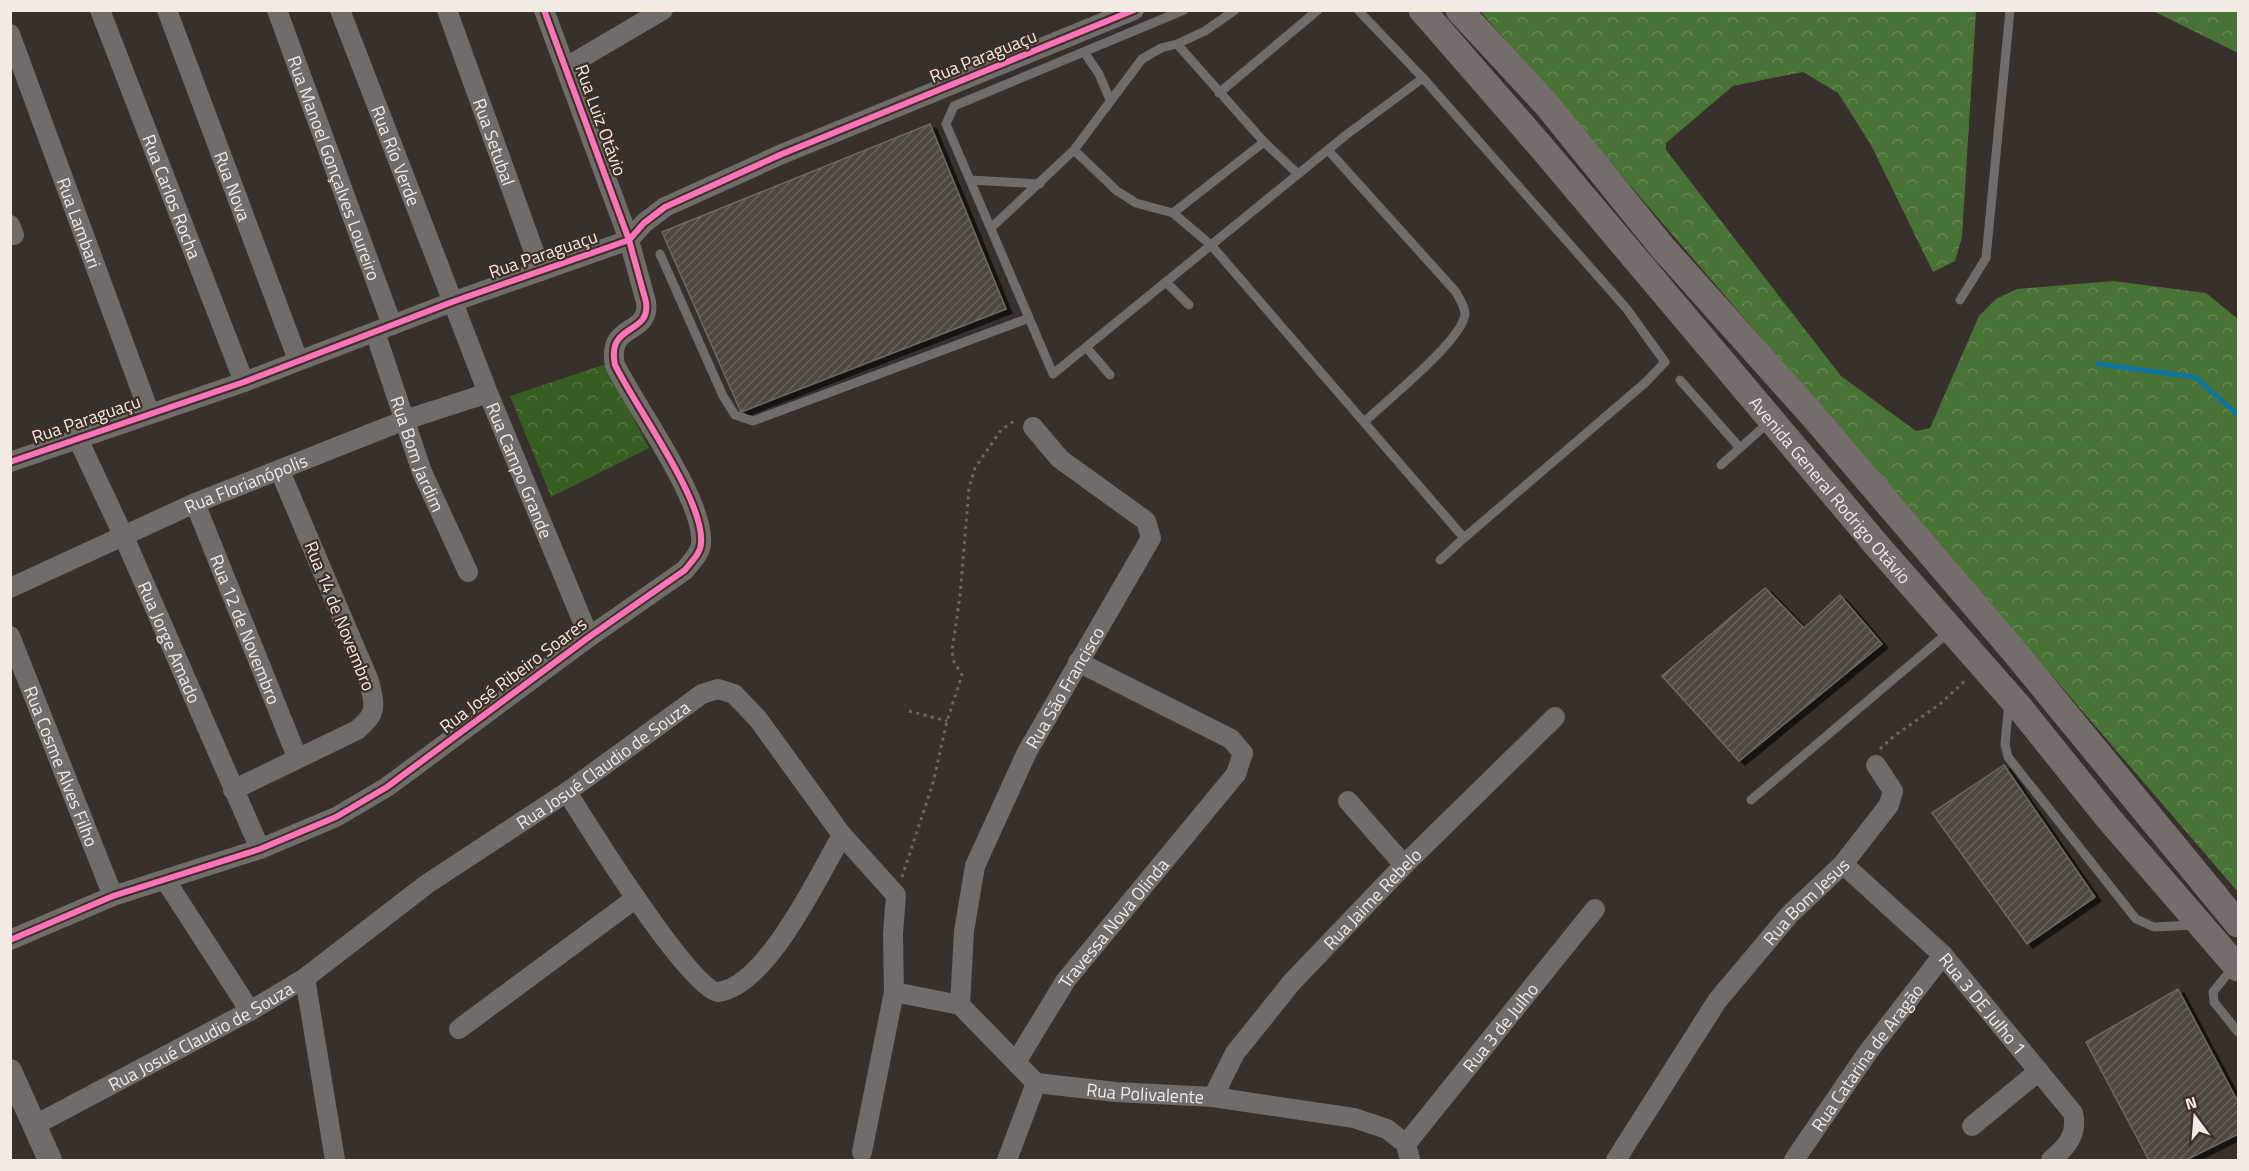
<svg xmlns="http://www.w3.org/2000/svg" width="2249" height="1171" viewBox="0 0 2249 1171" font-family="'Titillium Web',sans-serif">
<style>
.forest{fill:url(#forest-crowns)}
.park{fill:url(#park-crowns)}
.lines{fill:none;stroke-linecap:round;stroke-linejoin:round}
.stream{stroke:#0e769e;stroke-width:5}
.building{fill:url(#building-hatch);stroke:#6e6863;stroke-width:1.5;filter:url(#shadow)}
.path{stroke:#6b6662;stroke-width:3;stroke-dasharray:3 4.5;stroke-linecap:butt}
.service{stroke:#6f6c69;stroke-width:9}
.minor{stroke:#6f6c69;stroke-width:20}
.tertiary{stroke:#6f6c69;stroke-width:24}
.secondary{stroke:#746d6b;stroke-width:27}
.cycleway-casing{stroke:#3d2f26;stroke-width:10}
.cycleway{stroke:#fb73b8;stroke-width:6}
.labels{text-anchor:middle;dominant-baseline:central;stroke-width:4.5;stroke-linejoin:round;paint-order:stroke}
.street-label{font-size:18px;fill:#f2eae3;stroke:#3d2f26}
</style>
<defs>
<pattern id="forest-crowns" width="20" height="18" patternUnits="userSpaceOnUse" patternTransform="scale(1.5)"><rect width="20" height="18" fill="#497236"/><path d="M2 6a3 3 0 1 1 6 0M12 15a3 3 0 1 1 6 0" fill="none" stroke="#648653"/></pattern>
<pattern id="park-crowns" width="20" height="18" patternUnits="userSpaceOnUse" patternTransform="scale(1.5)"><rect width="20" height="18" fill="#365d22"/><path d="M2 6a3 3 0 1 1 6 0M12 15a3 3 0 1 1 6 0" fill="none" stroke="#547442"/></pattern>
<pattern id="building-hatch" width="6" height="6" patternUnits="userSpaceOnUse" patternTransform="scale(1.5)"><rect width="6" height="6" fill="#4e4743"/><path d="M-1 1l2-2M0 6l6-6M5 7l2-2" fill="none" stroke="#68625e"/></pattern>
<filter id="shadow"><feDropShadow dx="6" dy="4" stdDeviation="0" flood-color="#0009"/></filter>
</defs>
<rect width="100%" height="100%" fill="#38302b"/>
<!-- forest -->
<path class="forest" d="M1480,11h496l-14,226 -7,24 -22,11 -62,-127 -33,-52 -35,-21 -70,14 -67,57v7l175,226 75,55 14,-3 49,-112 17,-17 21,-10 96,-8 93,12 32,26v573z
M2153,11h85v42z"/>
<!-- park -->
<path class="park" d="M606,364l43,84 -98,49 -41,-101z"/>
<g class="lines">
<!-- stream -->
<path class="stream" d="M2098,364l97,13 43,38"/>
</g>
<!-- building -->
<path class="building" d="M930,124l76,185 -265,103 -79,-180z
M1765,588l39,40 36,-33 42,49 -143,117 -77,-85z
M2004,765l91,132 -68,47 -95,-131z
M2178,989l60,113v32l-52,26h-37l-63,-118z"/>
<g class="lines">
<!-- path -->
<path class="path" d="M909,711l38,10
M1880,749l14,-13 46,-32 26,-24
M902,877l31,-94 14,-62 15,-46 -8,-13 -2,-11 8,-55 9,-108 6,-20 26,-38 16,-11"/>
<!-- service -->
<path class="service" d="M1184,10l-230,96 -8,18 107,250 293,-239 77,-57 -65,-68
M1177,44l87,98 -91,71 38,32 253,293 182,-156 19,-20 -39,-54 -203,-230
M1084,52l15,22 11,26
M1219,93l99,-83
M1264,142l34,32
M1328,150l128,142c3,6 9,15 9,22 -2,26 -80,88 -101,108
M971,180l69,4
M1173,213l-37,-10 -19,-12 -43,-41 68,-91 19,-11 16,-4 28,-13 30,-21
M991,228l83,-78
M660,254l63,142 12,19 18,6 276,-103
M1166,282l23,23
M1960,300l26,-42 24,-248
M1086,347l24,28
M1680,380l60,68
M1721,465l48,-43
M1440,560l24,-22
M2009,702l-4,42 3,13 128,162 18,8 41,-2
M1751,800l199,-169
M2234,966l-21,26 1,10 24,30"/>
<!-- minor -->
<g class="minor">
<path id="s1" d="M100,10l144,372"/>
<path id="s2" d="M167,10l131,350"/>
<path id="s3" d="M277,10l115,315"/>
<path id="s4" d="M340,10l148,383 101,244"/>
<path id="s5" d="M447,10l94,261"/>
<path id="s6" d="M10,34l139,378"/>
<path d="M566,67l97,-57"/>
<path d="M10,225l4,10"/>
<path id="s7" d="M375,332l47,140 46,100"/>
<path id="s8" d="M77,437l47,100 136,312"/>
<path d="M10,462l234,-80 208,-80 177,-62 15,-17 21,-16 117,-53 352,-144"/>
<path id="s9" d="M195,503l102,254"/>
<path id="s10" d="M10,588l185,-85 210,-83 83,-27"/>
<path id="s11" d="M10,636l103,260"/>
<path d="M233,790l124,-60c21,-17 18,-24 12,-49l-89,-210"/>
<path d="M567,792c18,29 126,203 151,200 49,-6 101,-117 124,-157"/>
<path d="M1348,801l56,64"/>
<path id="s12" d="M1843,864l100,91 130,158c5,21 -6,34 -22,47"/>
<path d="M166,881l84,130"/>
<path d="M10,940l103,-44 147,-47 76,-32 51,-30 202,-150 96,-67c6,-8 16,-17 16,-27 4,-42 -66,-137 -86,-178 -9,-43 36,-29 31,-63l-17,-62 -85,-230"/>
<path d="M305,978l30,182"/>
<path id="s13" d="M894,992l66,13 76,78 80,9 97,5 141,21 33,11 19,15 4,16"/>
<path id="s14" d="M960,1005l4,-74 11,-65 52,-114 124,-214 -5,-17 -86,-62 -27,-32"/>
<path d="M459,1029l177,-131"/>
<path id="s15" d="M1016,1062l50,-82 170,-206 7,-21 -12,-14 -153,-77"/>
<path id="s16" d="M1213,1097l22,-44 57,-71 112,-117 151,-148"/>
<path id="s17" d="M35,1125l215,-114 55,-33 122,-94 140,-92 135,-98 16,-5 16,5 24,25 84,116 54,60 -3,39 1,58 -32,160"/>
<path d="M1972,1126l67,-55"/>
<path id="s18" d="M1406,1144l189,-235"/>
<path d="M1007,1160l29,-77"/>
<path id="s19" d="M1616,1160l101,-159 73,-87 53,-50 46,-59 4,-14 -17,-26"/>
<path id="s20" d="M1794,1160l74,-108 75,-97"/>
</g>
<!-- tertiary -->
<path class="tertiary" d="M10,1071l40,89"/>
<!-- secondary -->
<g class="secondary">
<path id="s21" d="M1422,10l121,139 337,400 140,159 89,111 129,149"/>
<path d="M1459,10l88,95 115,142 152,170 199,233 225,274"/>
</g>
<!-- cycleway casing -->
<g class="cycleway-casing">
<path id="cycleway" d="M10,462l234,-80 208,-80 177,-62 15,-17 21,-16 117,-53 352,-144
M10,940l103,-44 147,-47 76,-32 51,-30 202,-150 96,-67c6,-8 16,-17 16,-27 4,-42 -66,-137 -86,-178 -9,-43 36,-29 31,-63l-17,-62 -85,-230"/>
</g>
<!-- cycleway -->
<use href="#cycleway" class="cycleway"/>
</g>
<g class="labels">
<!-- street labels -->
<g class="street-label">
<text transform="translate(983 56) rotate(-22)">Rua Paraguaçu</text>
<text transform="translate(601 120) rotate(70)">Rua Luiz Otávio</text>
<text stroke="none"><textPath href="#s5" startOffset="140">Rua Setubal</textPath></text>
<text stroke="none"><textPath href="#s4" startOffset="156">Rua Río Verde</textPath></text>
<text stroke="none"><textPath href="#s3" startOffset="168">Rua Manoel Gonçalves Loureiro</textPath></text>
<text stroke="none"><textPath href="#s2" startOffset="188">Rua Nova</textPath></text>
<text stroke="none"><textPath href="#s1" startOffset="200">Rua Carlos Rocha</textPath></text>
<text stroke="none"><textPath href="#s6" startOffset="201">Rua Lambari</textPath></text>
<text transform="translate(543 254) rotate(-19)">Rua Paraguaçu</text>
<text transform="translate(86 419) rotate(-19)">Rua Paraguaçu</text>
<text stroke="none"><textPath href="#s7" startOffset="129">Rua Bom Jardim</textPath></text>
<text stroke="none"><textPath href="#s4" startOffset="494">Rua Campo Grande</textPath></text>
<text stroke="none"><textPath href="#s10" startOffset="258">Rua Florianópolis</textPath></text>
<text stroke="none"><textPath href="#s21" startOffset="630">Avenida General Rodrigo Otávio</textPath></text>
<text transform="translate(340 616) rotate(68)">Rua 14 de Novembro</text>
<text stroke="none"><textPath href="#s9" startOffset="136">Rua 12 de Novembro</textPath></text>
<text stroke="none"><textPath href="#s8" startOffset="225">Rua Jorge Amado</textPath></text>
<text transform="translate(513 675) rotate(-37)">Rua José Ribeiro Soares</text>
<text stroke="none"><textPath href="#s14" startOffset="340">Rua São Francisco</textPath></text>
<text stroke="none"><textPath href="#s17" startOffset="674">Rua Josué Claudio de Souza</textPath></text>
<text stroke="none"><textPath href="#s11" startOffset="140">Rua Cosme Alves Filho</textPath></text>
<text stroke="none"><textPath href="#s16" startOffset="256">Rua Jaime Rebelo</textPath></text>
<text stroke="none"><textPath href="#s19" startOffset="322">Rua Bom Jesus</textPath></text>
<text stroke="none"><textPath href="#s15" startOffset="170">Travessa Nova Olinda</textPath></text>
<text stroke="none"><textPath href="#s12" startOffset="198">Rua 3 DE Julho 1</textPath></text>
<text stroke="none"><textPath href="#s18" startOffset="150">Rua 3 de Julho</textPath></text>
<text stroke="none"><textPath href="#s17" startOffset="188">Rua Josué Claudio de Souza</textPath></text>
<text stroke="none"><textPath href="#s20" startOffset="126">Rua Catarina de Aragão</textPath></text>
<text stroke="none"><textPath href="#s13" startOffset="286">Rua Polivalente</textPath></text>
</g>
</g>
<!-- border -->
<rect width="2249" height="1171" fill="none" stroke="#f2eae3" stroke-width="24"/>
<!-- north arrow -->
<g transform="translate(2195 1117) rotate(344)" stroke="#3d2f26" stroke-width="4.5" paint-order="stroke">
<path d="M0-4.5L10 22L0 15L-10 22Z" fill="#f2eae3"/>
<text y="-9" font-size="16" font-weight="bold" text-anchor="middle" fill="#f2eae3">N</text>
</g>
</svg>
